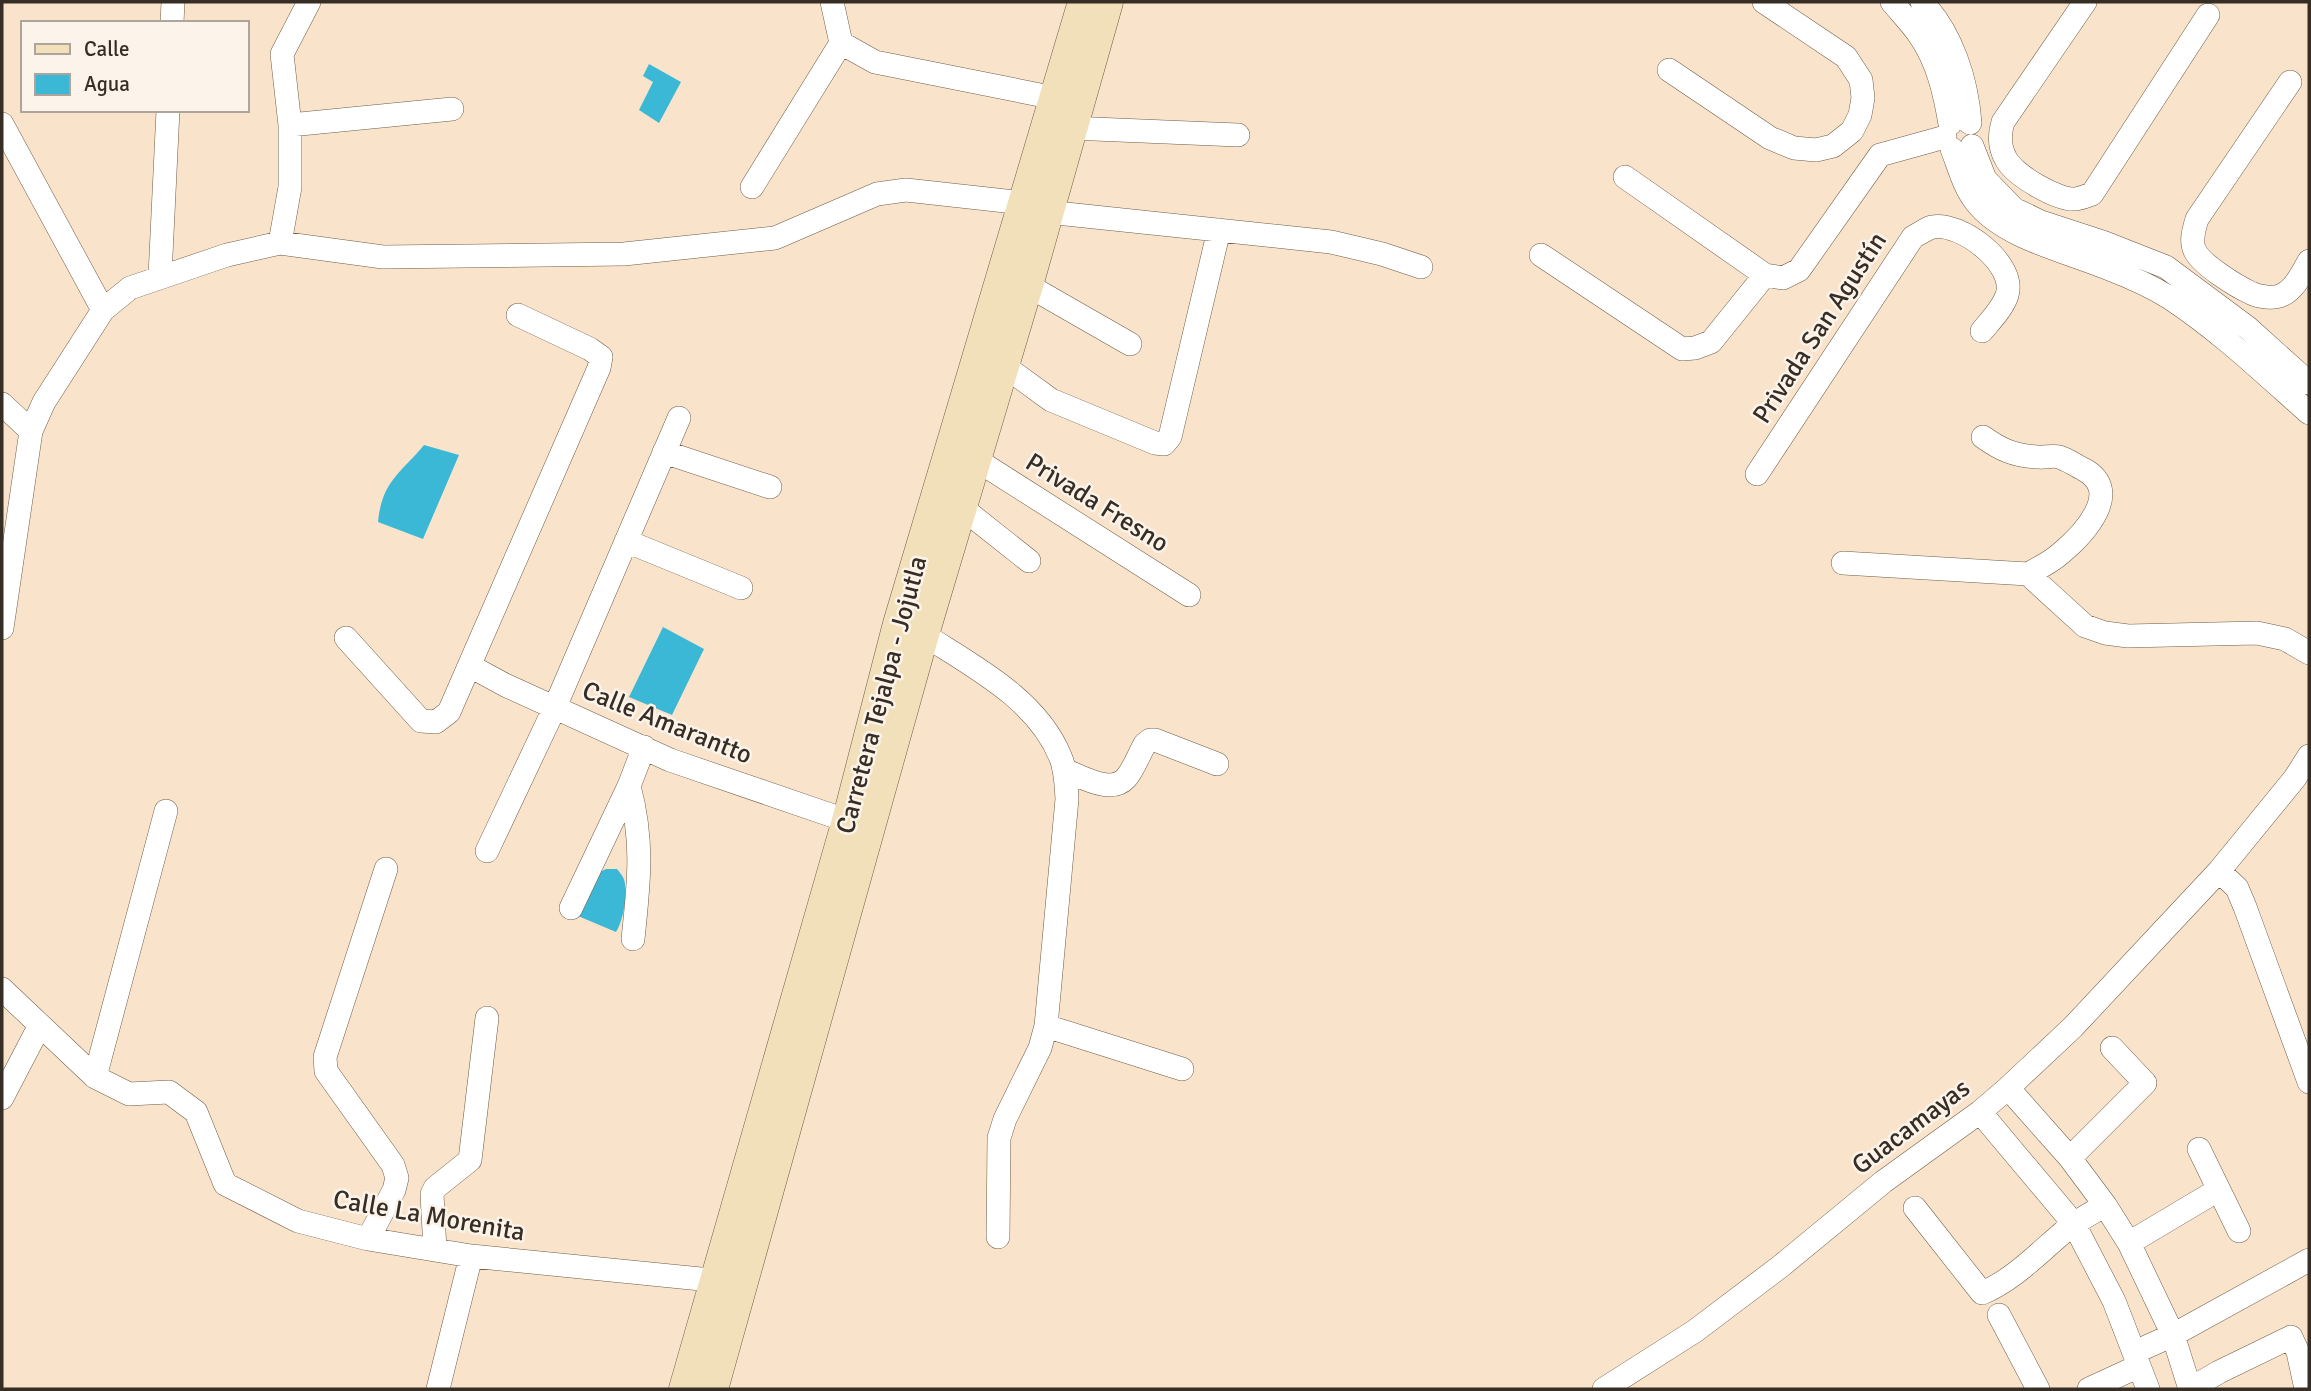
<svg xmlns="http://www.w3.org/2000/svg" width="2311" height="1391" viewBox="0 0 2311 1391" font-family="Signika,sans-serif">
<style>
.water{fill:#3bb8d5}
.lines{fill:none;stroke-linecap:round;stroke-linejoin:round}
.street-casing{stroke:#6e5c47;stroke-width:24}
.secondary-casing{stroke:#6e5c47;stroke-width:33}
.street{stroke:#fff;stroke-width:23}
.secondary{stroke:#f2e0ba;stroke-width:32}
.labels{text-anchor:middle;dominant-baseline:central;stroke-width:5;stroke-linejoin:round;paint-order:stroke}
.street-label{font-size:26px;fill:#362d24;stroke:#fcf3ea}
</style>
<rect width="100%" height="100%" fill="#f9e4cb"/>
<!-- water -->
<path class="water" d="M649,64l32,18 -22,41 -20,-13 14,-28 -10,-6z
M424,445l35,10 -36,84 -45,-17c4,-41 22,-48 46,-77z
M663,627l41,22 -32,66 -43,-18z
M606,869h11c4,5 8,9 8,16 2,13 -2,36 -9,47l-38,-16c7,-15 14,-27 20,-43z"/>
<g class="lines">
<!-- street casing -->
<g class="street-casing">
<path id="street" d="M832,2l9,41
M1892,2c9,11 20,22 28,34 18,26 25,58 30,88
M1922,2c30,31 45,79 48,121
M2085,2l-82,120c-4,13 -4,25 3,37 8,16 52,42 70,40 5,-1 11,-3 16,-5l116,-179
M172,23l1,-21
M1669,70l101,68 24,10 22,2 17,-4 19,-15 8,-16 3,-17 -2,-18 -15,-23 -82,-55
M2290,82l-93,137c-3,10 -7,22 -2,32 7,14 41,35 56,42 8,4 23,6 31,2 13,-6 20,-22 27,-34
M2,124l101,186
M290,125l162,-16
M1070,128l168,7
M1972,146l13,33 29,30 27,13 64,21 61,24 82,61 61,55
M1952,149c7,18 12,38 24,53 28,36 90,49 131,66 21,8 44,18 63,30 50,33 94,75 139,115
M1880,155l65,-18
M1625,177l140,98 18,3 16,-8 81,-115
M752,187l89,-144 34,19 180,36
M1047,212l284,30 51,12 39,13
M280,243l10,-56v-62l-8,-71 27,-52
M1541,255l141,94 13,-1 16,-6 54,-67
M160,276l8,-166
M1027,285l103,59
M1003,365l48,35 104,43 9,1 6,-7 49,-207
M2,404l29,27
M1983,437c18,13 32,19 55,20 6,1 15,-2 21,0 8,2 17,9 24,12 42,22 0,66 -23,85 -9,8 -21,14 -32,20
M664,452l106,35
M975,459l214,136
M1757,474l156,-237c6,-3 13,-8 19,-10 28,-6 85,37 75,68 -4,13 -16,25 -25,36
M962,505l9,10 58,46
M626,541l115,47
M1843,563l185,11 57,52 20,7 23,3 129,-3 28,6 24,14
M2,628l29,-197 13,-29 59,-92 27,-22 97,-33 53,-12 103,14 241,-3 151,-16 102,-44 29,-4 118,13
M923,634c49,32 113,64 137,122 6,13 6,29 7,43l-21,227 -6,22 -35,71 -6,19 -1,99
M346,638l75,83 15,1 13,-10 150,-344 2,-11 -11,-8 -72,-34
M470,666l35,19 165,75 178,61
M1064,770c17,6 47,25 62,8 8,-9 13,-24 19,-34l5,-4h5l62,24
M629,786c15,56 10,96 4,153
M487,851l68,-144 124,-289
M2219,871l18,17 8,19 64,175
M571,908l58,-122 15,-39
M2,989l93,88 34,17 40,-2 27,20 29,72 73,37 70,18 103,17 260,26
M1046,1026l136,43
M95,1077l71,-266
M2008,1088l62,70 35,47 24,38 44,92 17,54
M2,1098l37,-71
M1980,1112l94,112 40,77 34,88
M2199,1149l40,82
M2070,1158l75,-75 -33,-35
M1915,1208l67,85c34,-14 61,-45 89,-67 11,-8 23,-14 34,-21
M368,1239l26,-49 3,-12 -4,-13 -67,-94 -1,-14 61,-188
M2129,1243l89,-53
M435,1250l-3,-56 3,-6 35,-28 17,-142
M1999,1315l39,74
M2135,1352l38,-17 136,-75
M438,1389l33,-133
M1604,1389l91,-58 86,-65 102,-84 97,-70 28,-24 65,-61 146,-156 76,-93 14,-22
M2089,1389l50,-23
M2190,1389l29,-17 72,-35 7,15 8,37"/>
</g>
<!-- secondary casing -->
<g class="secondary-casing">
<path id="secondary" d="M685,1389l163,-568 51,-197 185,-622
M712,1389l211,-755 104,-349 80,-283"/>
</g>
<!-- street -->
<use href="#street" class="street"/>
<!-- secondary -->
<use href="#secondary" class="secondary"/>
</g>
<g class="labels">
<!-- street labels -->
<g class="street-label">
<text transform="translate(1820 328) rotate(-57)">Privada San Agustín</text>
<text transform="translate(1097 503) rotate(32)">Privada Fresno</text>
<text transform="translate(882 695) rotate(-75)">Carretera Tejalpa - Jojutla</text>
<text transform="translate(667 723) rotate(22)">Calle Amarantto</text>
<text transform="translate(1911 1127) rotate(-37)">Guacamayas</text>
<text transform="translate(429 1216) rotate(10)">Calle La Morenita</text>
</g>
</g>
<!-- border -->
<rect width="2311" height="1391" fill="none" stroke="#362d24" stroke-width="7"/>
<!-- legend -->
<rect x="21" y="21" width="228" height="91" fill="#fcf3ea" stroke="#ada49b" stroke-width="2"/>
<rect x="35" y="44" width="35" height="10" fill="#f2e0ba" stroke="#ada49b" stroke-width="2"/>
<text x="84" y="56" font-size="21" fill="#362d24">Calle</text>
<rect x="35" y="74" width="35" height="21" fill="#3bb8d5" stroke="#ada49b" stroke-width="2"/>
<text x="84" y="91" font-size="21" fill="#362d24">Agua</text>
</svg>
